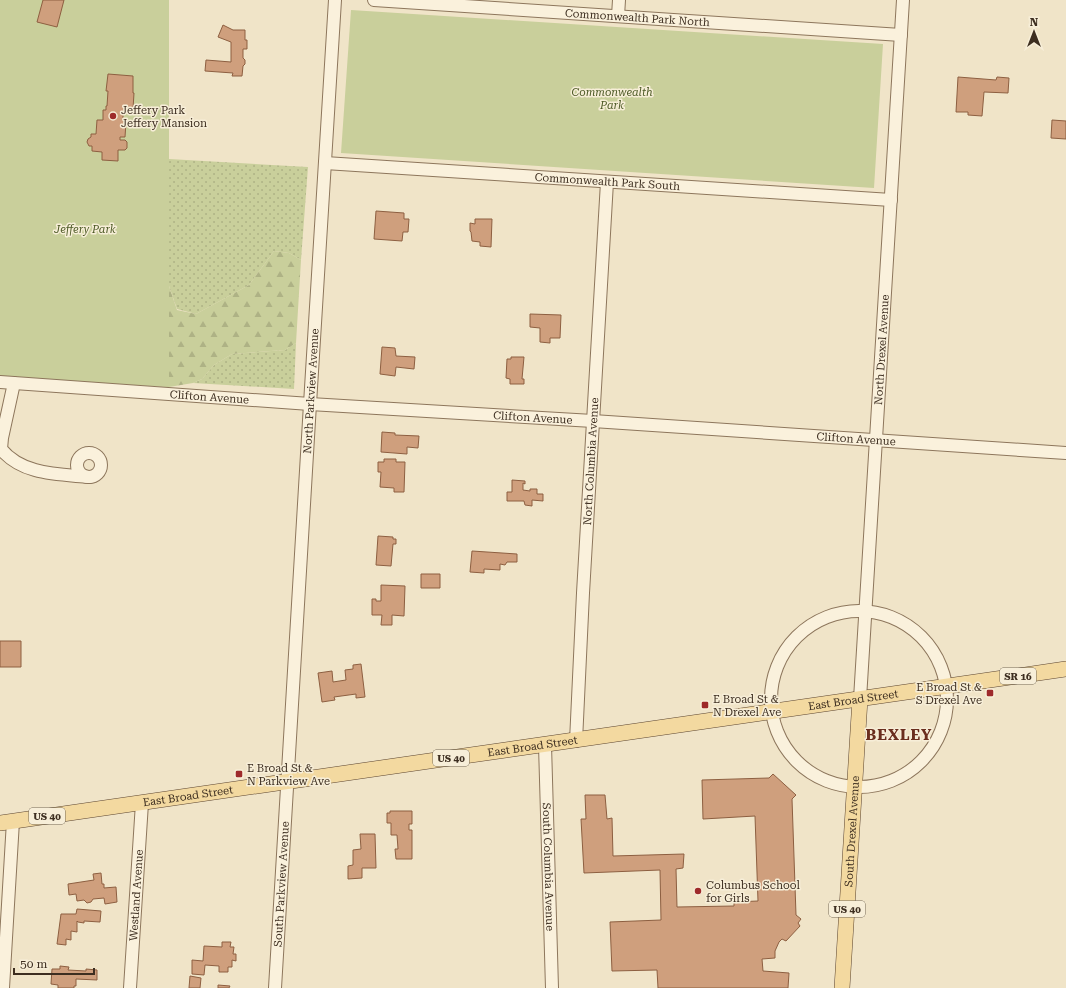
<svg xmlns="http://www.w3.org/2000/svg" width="1066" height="988" viewBox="0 0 1066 988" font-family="'Roboto Serif',serif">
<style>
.grass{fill:url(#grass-dots)}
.forest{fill:url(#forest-firs)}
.park{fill:#c9cf9b}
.building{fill:#cf9f7d;stroke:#8d5f41}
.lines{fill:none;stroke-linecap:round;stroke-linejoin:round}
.minor-casing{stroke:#8d765c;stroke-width:14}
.major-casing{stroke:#5b4430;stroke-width:16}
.minor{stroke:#faf1dc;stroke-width:12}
.major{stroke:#f3d9a0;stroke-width:15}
.poi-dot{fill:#9e2a2b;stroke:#f7eed8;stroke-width:1.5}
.labels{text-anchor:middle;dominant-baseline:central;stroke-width:3;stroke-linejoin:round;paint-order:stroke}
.shield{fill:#f7eed8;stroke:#756857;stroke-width:1}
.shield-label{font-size:10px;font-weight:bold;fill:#3d2e20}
.street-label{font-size:11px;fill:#3d2e20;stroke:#f7eed8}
.park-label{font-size:11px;font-style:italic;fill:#4d5a26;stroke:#f7eed8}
.poi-label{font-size:11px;fill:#3d2e20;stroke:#f7eed8;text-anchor:start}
.district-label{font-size:15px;font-weight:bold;letter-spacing:1px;fill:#6b2e1e;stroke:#f7eed8}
</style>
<defs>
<pattern id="grass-dots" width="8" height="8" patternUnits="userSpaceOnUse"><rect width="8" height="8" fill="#c9cf9b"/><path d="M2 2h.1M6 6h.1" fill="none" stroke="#aeb285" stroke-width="1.8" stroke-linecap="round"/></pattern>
<pattern id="forest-firs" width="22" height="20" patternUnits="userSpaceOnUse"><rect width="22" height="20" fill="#c9cf9b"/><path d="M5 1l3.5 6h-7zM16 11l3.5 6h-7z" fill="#aeb285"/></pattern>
</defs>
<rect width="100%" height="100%" fill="#f0e4c8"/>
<!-- grass -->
<path class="grass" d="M169,159l139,8 -7,93 -12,-7 -15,-2 -25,34 -53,29 -19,-5 -8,-23z
M296,343l-2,46 -101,-6 9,-4 12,-14 18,-11 53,-4z"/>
<!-- forest -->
<path class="forest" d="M169,172v114l8,24 19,4 53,-29 25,-34 15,2 12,7 -5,83 -11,7 -53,4 -18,11 -12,14 -9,4 -24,4 -157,-10z"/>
<!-- park -->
<path class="park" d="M0,0h169v387l-169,-10z
M351,10l532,34 -9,144 -533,-35z"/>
<!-- building -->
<path class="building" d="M43,0h21l-7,27 -20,-5z
M223,25l10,5h12v10h2v9h-4v9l2,2v4l-2,2 -1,10h-10l1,-3 -28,-2 1,-11 25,2v-20l-13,-5z
M108,74l25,2v17h1l-1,16 13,1v3l-23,-1v6l1,4h2l-1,15h-5v3h5l2,2v6l-2,2h-7v11l-16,-1v-8l-10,-1v-5h-3l-2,-4 1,-3 3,-2v-3h5l1,-14h6v-10h3v-4h1l1,-15h-2z
M958,77l38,3 1,-3 12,1 -1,15 -24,-1 -2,24 -14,-1v-3h-12z
M1052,120l14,1v18l-15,-1z
M376,211l28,2v6h5l-1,13h-5l-1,9 -28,-2z
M475,219h17l-1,28 -11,-1v-4l-8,-1 -1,-9 -1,-1v-8l5,1z
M530,314l31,1 -1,23h-10v5l-10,-1v-14l-10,-1z
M382,347l13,1 1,8 19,1 -1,12 -18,-2 -1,9 -15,-2z
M511,357h13l-2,22h2v5h-14v-5l-4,-1 1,-19h4z
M382,432l13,1v2l24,1 -1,12 -11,-1v7l-26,-2z
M384,459h12v3h9l-1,30h-10v-4l-14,-1 1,-15h-3v-10h6z
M512,480l13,1v3l-2,-1v7l7,1v-2h7v5h6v7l-11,-1v6l-7,-1 -1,-4h-17v-9h5z
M378,536l15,1v2h3v5h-3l-2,22 -15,-1z
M472,551l45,3v8h-10l-2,3 -5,-1v6l-16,-1v4l-14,-1z
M421,574h19v14h-19z
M381,585l24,1 -1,30 -12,-1v10h-11l1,-10h-10v-16h4v2h5z
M0,641h21v26h-21z
M361,664l4,33 -9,1v-4l-22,3 1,3 -13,2 -4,-29 14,-2 1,11 13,-2 -1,-10 8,-1v-4z
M773,774l23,21 -4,4 4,116 5,4 -3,4 2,3 -14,15 -4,-2 -3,3 -4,9v7l-13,1 1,12 26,2 -1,15h-130l-1,-18 -45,1 -2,-49 51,-2 -1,-50 -76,3 -3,-54h5l-1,-24h20l2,24 5,-1 1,38 71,-2 -1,14 -7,1 1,38 57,-1v-4l24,-1 -3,-85 -52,3 -1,-39 67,-2z
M390,811h22v13h-3v6h3v29h-16l-1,-10h3l-1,-14h-6v-12h-4v-10h3z
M360,834h15l1,34h-14v10l-14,1v-13l5,-1v-15l8,-1z
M101,873l1,11h2v4l12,-1 1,15 -12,2 -1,-6 -11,1 -2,3 -4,1 -3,-3 -7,1 -1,-7 -7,1 -1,-11 26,-4 -1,-6z
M77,909l24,2 -1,11 -16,-1v2l-6,-1 -1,-1v11l-6,-1v9l-5,-1v6l-9,-1 4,-30h15z
M222,942h9l-1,5h4l-1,7h3v7l-4,-1v7h-4v5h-9v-6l-14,-1 -1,10 -12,-1v-14l11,1 1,-15 18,1z
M60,966l9,1 -1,3 18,1v-2l11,1v10l-21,-1v7h-2v2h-16v-3l-7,-1 1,-15h8z
M190,976l11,2 -1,10h-11z
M218,985l12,1 -1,2h-11z"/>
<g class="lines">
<!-- minor casing -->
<g class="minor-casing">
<g id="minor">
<path id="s1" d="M374,0l527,35"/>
<path d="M618,16l1,-16"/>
<path id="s2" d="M325,163l566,37"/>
<path id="s3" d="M0,382l310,22 283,17 473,32"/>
<path d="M14,383l-12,55 -1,11c21,26 57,25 88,28"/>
<circle cx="89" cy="465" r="12"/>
<circle cx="859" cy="699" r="88"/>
<path id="s4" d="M860,699l43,-699"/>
<path id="s5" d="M576,741l7,-148 24,-411"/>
<path id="s6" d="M545,745l7,243"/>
<path d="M3,988l10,-167"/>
<path id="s7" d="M130,988l12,-185"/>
<path id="s8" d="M275,988l35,-584 25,-404"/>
</g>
</g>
<!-- major casing -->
<g class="major-casing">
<g id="major">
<path id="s9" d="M0,823l1066,-154"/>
<path id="s10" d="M842,988l18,-289"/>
</g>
</g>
<!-- minor -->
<use href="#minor" class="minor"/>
<!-- major -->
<use href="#major" class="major"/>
</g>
<!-- markers -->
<g class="poi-dot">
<circle cx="113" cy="116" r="4"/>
<rect x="986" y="689" width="8" height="8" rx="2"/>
<rect x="701" y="701" width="8" height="8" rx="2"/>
<rect x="235" y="770" width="8" height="8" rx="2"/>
<circle cx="698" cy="891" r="4"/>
</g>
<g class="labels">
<!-- shield labels -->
<g class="shield">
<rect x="1000" y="668" width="36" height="16" rx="3"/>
<rect x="433" y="750" width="36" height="16" rx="3"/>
<rect x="29" y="808" width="36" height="16" rx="3"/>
<rect x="829" y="901" width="36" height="16" rx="3"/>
</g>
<g class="shield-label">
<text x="1018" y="676">SR 16</text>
<text x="451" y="758">US 40</text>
<text x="47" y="816">US 40</text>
<text x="847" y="909">US 40</text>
</g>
<!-- street labels -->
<g class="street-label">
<text stroke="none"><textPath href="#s1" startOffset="264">Commonwealth Park North</textPath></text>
<text stroke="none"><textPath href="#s2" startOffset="283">Commonwealth Park South</textPath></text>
<text stroke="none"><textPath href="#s4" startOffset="350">North Drexel Avenue</textPath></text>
<text stroke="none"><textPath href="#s8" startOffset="598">North Parkview Avenue</textPath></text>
<text stroke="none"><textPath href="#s3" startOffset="210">Clifton Avenue</textPath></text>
<text stroke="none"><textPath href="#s3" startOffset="534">Clifton Avenue</textPath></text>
<text stroke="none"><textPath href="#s3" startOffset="858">Clifton Avenue</textPath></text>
<text stroke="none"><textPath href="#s5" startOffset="280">North Columbia Avenue</textPath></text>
<text stroke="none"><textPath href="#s9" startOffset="862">East Broad Street</textPath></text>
<text stroke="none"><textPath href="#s9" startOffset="538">East Broad Street</textPath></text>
<text stroke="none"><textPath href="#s9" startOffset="190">East Broad Street</textPath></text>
<text stroke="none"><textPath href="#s10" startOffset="157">South Drexel Avenue</textPath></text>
<text stroke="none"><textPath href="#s6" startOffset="122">South Columbia Avenue</textPath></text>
<text stroke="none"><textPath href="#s8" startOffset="104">South Parkview Avenue</textPath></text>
<text stroke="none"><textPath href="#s7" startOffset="93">Westland Avenue</textPath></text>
</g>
<!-- park labels -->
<g class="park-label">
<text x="612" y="92">Commonwealth<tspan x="612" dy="13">Park</tspan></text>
<text x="85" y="229">Jeffery Park</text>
</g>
<!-- poi labels -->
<g class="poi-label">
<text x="121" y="110">Jeffery Park<tspan x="121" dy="13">Jeffery Mansion</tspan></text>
<text x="982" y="687" text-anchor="end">E Broad St &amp;<tspan x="982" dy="13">S Drexel Ave</tspan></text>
<text x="713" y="699">E Broad St &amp;<tspan x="713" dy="13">N Drexel Ave</tspan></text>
<text x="247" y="768">E Broad St &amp;<tspan x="247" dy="13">N Parkview Ave</tspan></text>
<text x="706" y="885">Columbus School<tspan x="706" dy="13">for Girls</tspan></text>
</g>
<!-- district labels -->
<g class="district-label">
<text x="899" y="735">BEXLEY</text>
</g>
</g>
<!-- north arrow -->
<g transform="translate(1034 32)" stroke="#f7eed8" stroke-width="3" paint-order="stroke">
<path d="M0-3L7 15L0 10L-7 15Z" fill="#3d2e20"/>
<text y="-6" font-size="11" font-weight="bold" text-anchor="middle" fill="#3d2e20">N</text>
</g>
<!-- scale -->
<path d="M14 968v6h80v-6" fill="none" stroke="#3d2e20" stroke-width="2"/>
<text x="20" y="968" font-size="12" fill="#3d2e20" stroke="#f7eed8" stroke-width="3" paint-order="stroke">50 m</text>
</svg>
